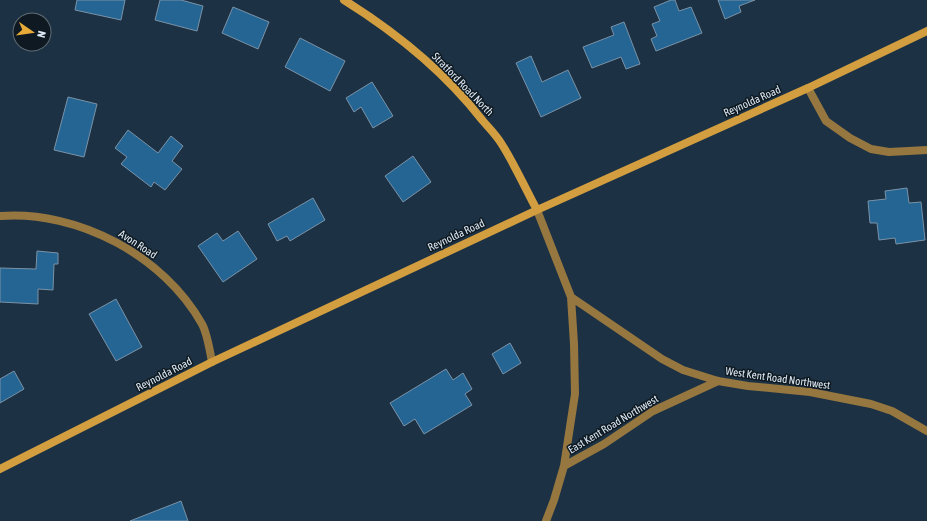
<svg xmlns="http://www.w3.org/2000/svg" width="927" height="521" viewBox="0 0 927 521" font-family="'Asap Condensed',sans-serif">
<style>
.building{fill:#246594;stroke:#7a92a7}
.lines{fill:none;stroke-linecap:round;stroke-linejoin:round}
.service{stroke:#977740;stroke-width:8}
.minor{stroke:#977740;stroke-width:8}
.secondary{stroke:#d39e40;stroke-width:8}
.labels{text-anchor:middle;dominant-baseline:central;stroke-width:3;stroke-linejoin:round;paint-order:stroke}
.street-label{font-size:11px;fill:#dce9f4;stroke:#0f1921}
</style>
<rect width="100%" height="100%" fill="#1c3244"/>
<!-- building -->
<path class="building" d="M77,0h48l-4,20 -46,-10z
M160,0h21l22,6 -6,25 -42,-11z
M671,0h4l4,11 12,-4 11,26 -46,18 -5,-12 6,-3 -5,-12 8,-3 -6,-14z
M718,0h37l-16,6 2,6 -16,7z
M233,7l36,15 -11,27 -36,-16z
M624,22l16,42 -14,5 -5,-12 -29,11 -9,-21 31,-12 -3,-8z
M300,38l45,23 -15,30 -45,-24z
M531,56l11,26 26,-12 13,28 -40,19 -25,-54z
M372,82l21,34 -20,12 -12,-21 -7,5 -8,-14z
M68,97l29,7 -13,53 -30,-7z
M128,130l30,23 13,-17 12,10 -11,15 10,8 -17,21 -11,-8 -3,5 -30,-23 6,-7 -12,-9z
M413,156l18,26 -28,20 -18,-26z
M907,188l2,15 12,-1 4,38 -29,4 -1,-6 -16,2 -2,-17h-7l-2,-22 18,-2 -1,-8z
M313,198l12,22 -35,21 -3,-5 -10,5 -9,-17z
M238,231l19,28 -34,23 -25,-36 19,-13 6,8z
M37,251l21,2v11h-4l-1,26 -15,-1v15l-38,-2v-34l36,1z
M116,299l26,48 -26,14 -27,-47z
M510,343l11,20 -18,11 -11,-20z
M446,369l7,11 10,-7 9,16 -7,5 7,11 -48,29 -9,-15 -11,7 -14,-23z
M14,371l10,18 -24,14v-24z
M181,501l7,20h-58z"/>
<g class="lines">
<!-- service -->
<path class="service" d="M808,88l18,33 24,17 21,11 18,3 38,-2"/>
<!-- minor -->
<path class="minor" d="M537,210l34,87 3,47 1,50 -11,72
M0,216c78,-6 164,40 202,108 5,9 8,27 10,38
M571,297l91,62 21,11 35,11 30,5 62,6 61,12 21,7 35,20
M546,521l8,-21 10,-34 40,-22 49,-33 65,-30"/>
<!-- secondary -->
<path class="secondary" d="M344,0c53,33 101,72 139,121 6,7 13,14 18,22 13,20 24,45 36,67
M0,469l212,-107 325,-152 271,-122 119,-57"/>
</g>
<g class="labels">
<!-- street labels -->
<g class="street-label">
<text transform="translate(463 84) rotate(46)">Stratford Road North</text>
<text transform="translate(752 101) rotate(-24)">Reynolda Road</text>
<text transform="translate(456 235) rotate(-25)">Reynolda Road</text>
<text transform="translate(138 244) rotate(33)">Avon Road</text>
<text transform="translate(164 374) rotate(-27)">Reynolda Road</text>
<text transform="translate(778 378) rotate(8)">West Kent Road Northwest</text>
<text transform="translate(613 424) rotate(-31)">East Kent Road Northwest</text>
</g>
</g>
<!-- north arrow -->
<g transform="translate(32 32) rotate(103)"><circle r="19" fill="#0f1921" stroke="#616c75"/>
<path d="M0-3L7 15L0 10L-7 15Z" fill="#e8ab37"/>
<text y="-6" font-size="11" font-weight="bold" text-anchor="middle" fill="#dce9f4">N</text>
</g>
</svg>
